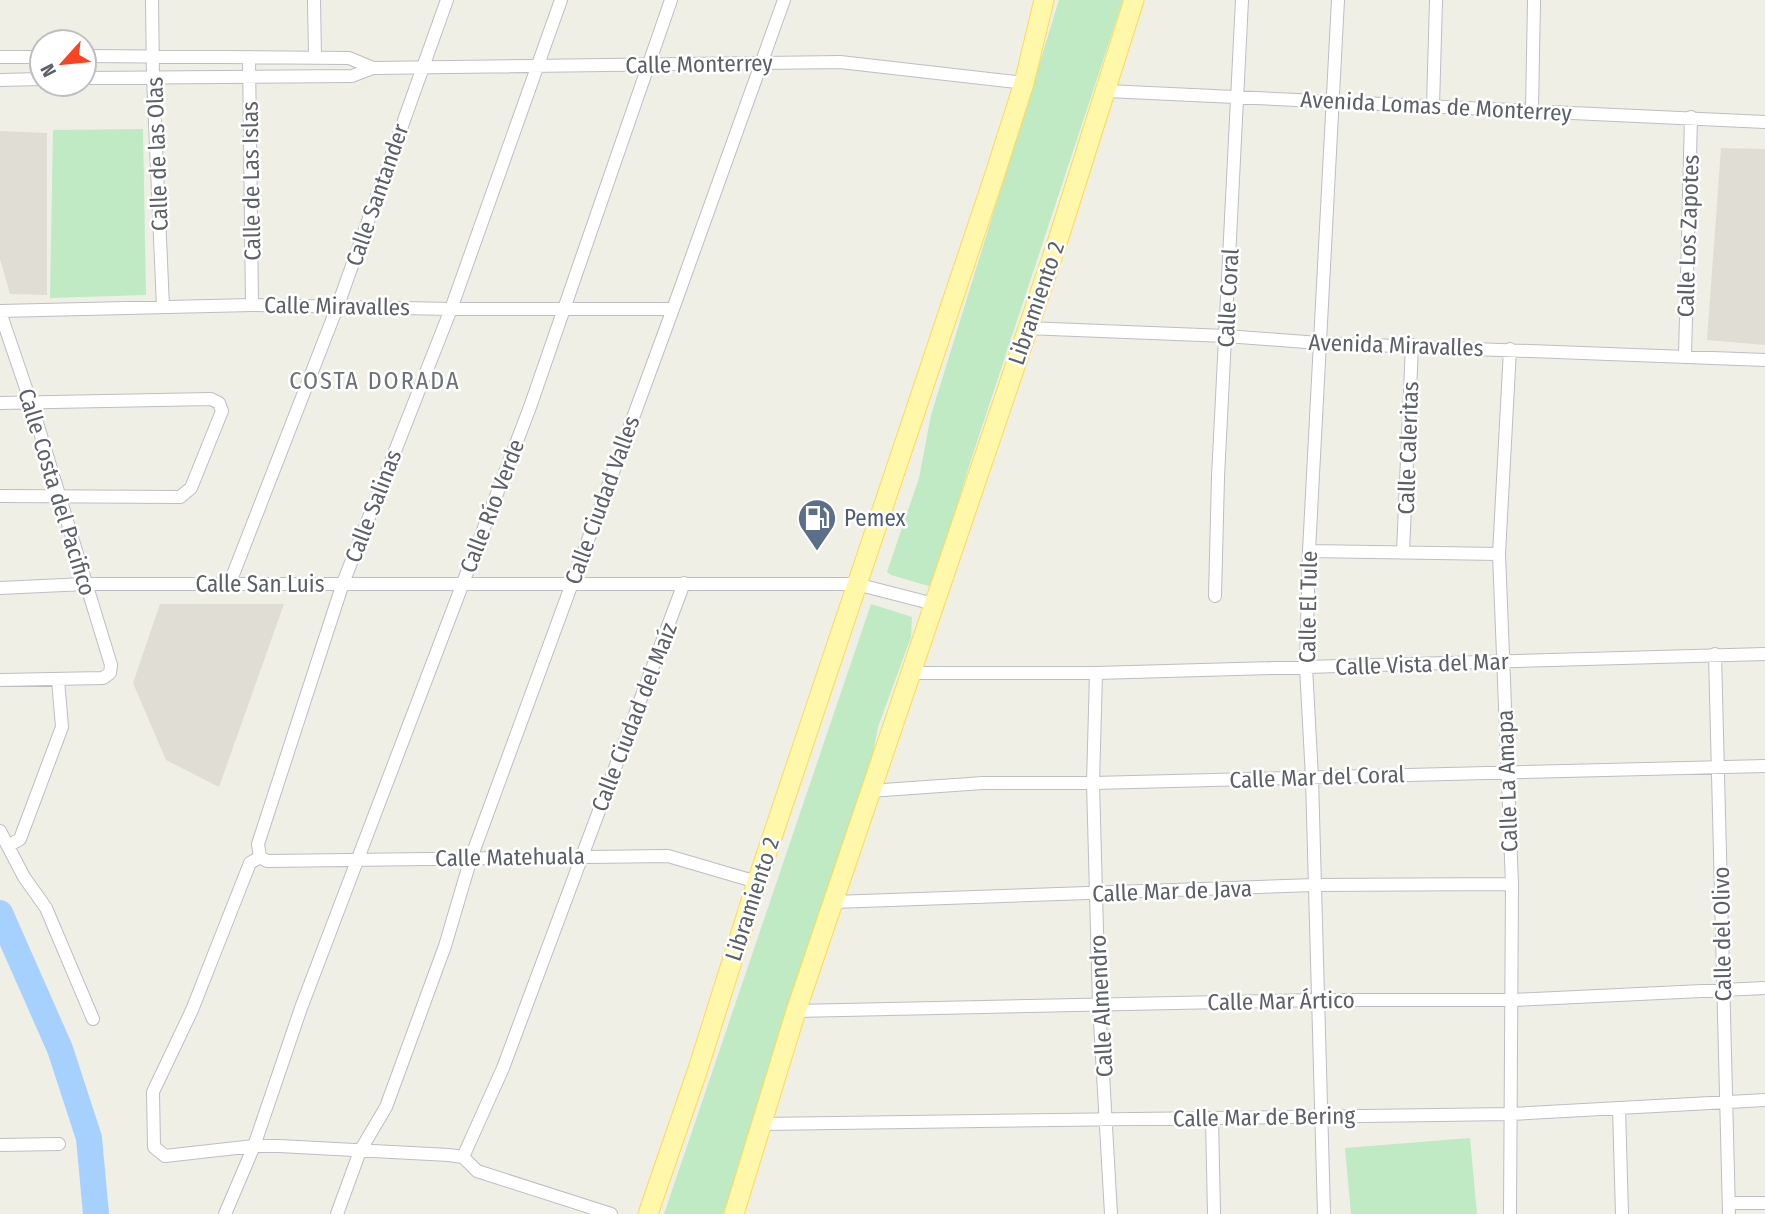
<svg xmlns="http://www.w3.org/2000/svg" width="1765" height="1214" viewBox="0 0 1765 1214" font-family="'Fira Sans Condensed',sans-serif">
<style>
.education{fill:#e0ded4}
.green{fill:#bfeac3}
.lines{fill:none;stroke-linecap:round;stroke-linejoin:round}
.river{stroke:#a6d1ff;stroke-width:26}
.minor-casing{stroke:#bcbec5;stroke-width:14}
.primary-casing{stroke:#fedb51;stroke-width:21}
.minor{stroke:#fff;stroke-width:12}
.primary{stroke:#fff8ab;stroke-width:19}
.labels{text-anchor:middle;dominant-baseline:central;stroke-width:5;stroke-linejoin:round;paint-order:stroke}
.street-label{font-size:23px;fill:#5c6067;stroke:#fff}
.service-label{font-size:23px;fill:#4e5e75;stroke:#fff;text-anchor:start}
.neighbourhood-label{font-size:24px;letter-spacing:2px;fill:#6d7279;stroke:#fff}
</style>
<rect width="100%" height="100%" fill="#f0efe5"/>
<!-- education -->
<path class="education" d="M0,131l47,2v162l-37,-1 -10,-35z
M1721,148l44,1v196l-58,-5z
M160,604h124l-65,183 -53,-27 -33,-77z"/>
<!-- green -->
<path class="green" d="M1059,0h64l-153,463 -38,124 -41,-12 -4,-3 32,-94 12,-63z
M143,129l3,166 -96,3 3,-168z
M871,604l41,13 -1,20 -33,90 -9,47 -146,440h-59z
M1470,1138l7,76h-126l-6,-66z"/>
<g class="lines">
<!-- river -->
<path class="river" d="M0,913l60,136 29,89 7,76"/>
<!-- minor casing -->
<g class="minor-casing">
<path id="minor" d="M152,0l1,77 10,230
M314,0l1,57
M84,56l265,2 24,10
M0,57h42
M249,57l3,248
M84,78l268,-2 21,-8 467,-6 184,21
M0,80l42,-1
M1107,91l658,31
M1433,106l3,-106
M1532,110l2,-110
M0,311l252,-6 199,4h222
M0,312l31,91 80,262 -1,8 -7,5 -103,2
M1026,328l200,8 93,7 446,17
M1685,356l6,-239
M0,403l211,-4 8,4 3,8 -31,77 -11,9 -180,-1
M1309,551l190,3
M1403,552l9,-207
M229,585l109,-280 109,-305
M0,588l85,-4h771l78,20
M1215,596l3,-119 24,-477
M1715,654l14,560
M910,673h186l669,-19
M1096,673l-3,110 6,221 12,210
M869,791l114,-8h110l672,-17
M0,831l24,46 22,31 47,111
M8,846l12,-7 42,-112 -4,-47
M260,857l-2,-13 85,-261 108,-274 110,-309
M260,857l-10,6 -58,147 -39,82 1,55 11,9 89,-10h25l170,9 14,2 14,14 134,43
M260,857l7,4 401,-5 89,26
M833,902l481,-17 198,-1
M796,1011l522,-11h195l252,-12
M1619,1108l3,106
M1212,1118l2,96
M762,1124l749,-10 254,-14
M0,1145l59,-1
M463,1157l40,-89 181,-485
M1729,1203h36
M225,1214l29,-68 47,-138 229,-601 141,-407
M337,1214l23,-63 26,-44 59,-161 26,-88 202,-549 111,-309
M1324,1214l-12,-436 -6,-111 3,-116 29,-551
M1510,1214l2,-330 -13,-330 11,-205"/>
</g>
<!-- primary casing -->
<g class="primary-casing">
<path id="primary" d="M648,1214l50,-145 59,-187 237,-705 30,-94 20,-83
M734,1214l62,-203 262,-771 76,-240"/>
</g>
<!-- minor -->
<use href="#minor" class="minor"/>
<!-- primary -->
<use href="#primary" class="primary"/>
</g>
<!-- icons -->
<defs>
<g id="fuel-pin" transform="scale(2.0125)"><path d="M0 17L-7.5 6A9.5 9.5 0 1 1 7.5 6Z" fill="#5c6f8a" stroke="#fff"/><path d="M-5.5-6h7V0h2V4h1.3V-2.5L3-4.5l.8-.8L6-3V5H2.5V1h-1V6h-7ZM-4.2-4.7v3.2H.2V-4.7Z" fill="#fff"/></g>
</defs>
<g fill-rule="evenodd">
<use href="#fuel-pin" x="817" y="518"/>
</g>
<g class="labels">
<!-- street labels -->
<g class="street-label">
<text transform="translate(699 64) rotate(-1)">Calle Monterrey</text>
<text transform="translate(1436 106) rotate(3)">Avenida Lomas de Monterrey</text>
<text transform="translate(157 154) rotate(-92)">Calle de las Olas</text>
<text transform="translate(251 181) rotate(-91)">Calle de Las Islas</text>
<text transform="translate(377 195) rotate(-71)">Calle Santander</text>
<text transform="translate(1688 236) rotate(-88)">Calle Los Zapotes</text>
<text transform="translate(1228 298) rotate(-87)">Calle Coral</text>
<text transform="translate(1036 303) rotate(-71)">Libramiento 2</text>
<text transform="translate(337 306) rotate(1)">Calle Miravalles</text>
<text transform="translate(1396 345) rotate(2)">Avenida Miravalles</text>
<text transform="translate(1408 448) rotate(-88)">Calle Caleritas</text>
<text transform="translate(57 492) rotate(73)">Calle Costa del Pacifico</text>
<text transform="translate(602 500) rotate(-70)">Calle Ciudad Valles</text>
<text transform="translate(373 506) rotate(-69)">Calle Salinas</text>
<text transform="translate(492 506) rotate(-69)">Calle Río Verde</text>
<text x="260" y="584">Calle San Luis</text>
<text transform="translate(1308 607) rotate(-89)">Calle El Tule</text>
<text transform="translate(1422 664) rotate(-2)">Calle Vista del Mar</text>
<text transform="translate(634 717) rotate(-69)">Calle Ciudad del Maíz</text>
<text transform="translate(1317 777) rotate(-2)">Calle Mar del Coral</text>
<text transform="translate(1507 781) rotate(-92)">Calle La Amapa</text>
<text transform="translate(510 857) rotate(-1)">Calle Matehuala</text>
<text transform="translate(1172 891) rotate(-2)">Calle Mar de Java</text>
<text transform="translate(752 899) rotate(-72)">Libramiento 2</text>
<text transform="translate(1722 934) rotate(-91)">Calle del Olivo</text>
<text transform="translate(1281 1001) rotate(-1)">Calle Mar Ártico</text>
<text transform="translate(1101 1006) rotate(-93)">Calle Almendro</text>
<text transform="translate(1264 1117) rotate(-1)">Calle Mar de Bering</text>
</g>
<!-- service labels -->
<g class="service-label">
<text x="844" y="518">Pemex</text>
</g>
<!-- neighbourhood labels -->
<g class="neighbourhood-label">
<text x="375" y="381">COSTA DORADA</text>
</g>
</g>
<!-- north arrow -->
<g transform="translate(63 63) rotate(243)"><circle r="33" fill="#ffffff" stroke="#bebfc2" stroke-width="2"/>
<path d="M0-5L12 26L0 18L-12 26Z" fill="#f84423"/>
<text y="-10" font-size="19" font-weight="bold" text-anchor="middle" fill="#5c6067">N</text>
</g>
</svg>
